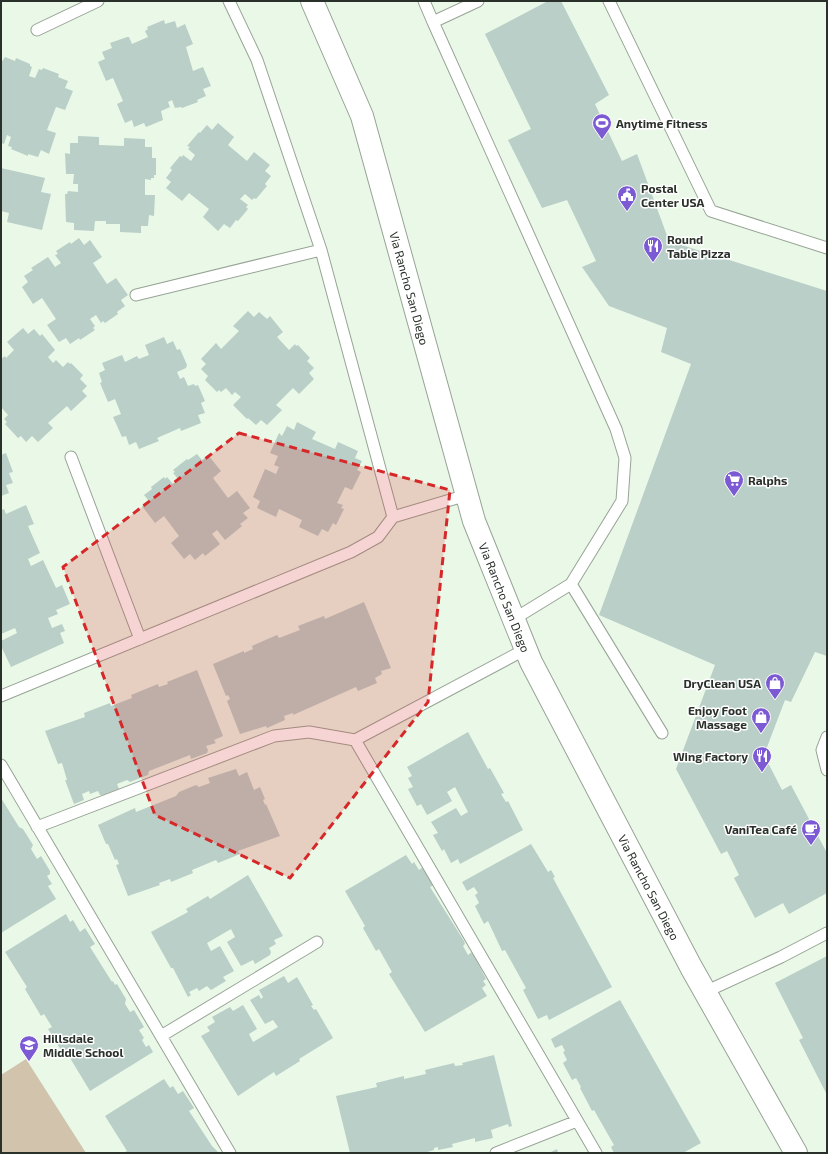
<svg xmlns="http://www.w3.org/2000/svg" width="828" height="1154" viewBox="0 0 828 1154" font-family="'Exo 2',sans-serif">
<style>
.pitch{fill:#d1c3ac}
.building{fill:#b9cfc7}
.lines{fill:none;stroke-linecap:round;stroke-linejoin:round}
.service-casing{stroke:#97a495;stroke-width:13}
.tertiary-casing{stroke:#97a495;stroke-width:24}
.service{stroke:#fff;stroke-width:11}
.tertiary{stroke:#fff;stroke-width:22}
.marked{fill:#d62828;fill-opacity:0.2;stroke:#d62828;stroke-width:3;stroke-dasharray:8 5;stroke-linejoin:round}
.labels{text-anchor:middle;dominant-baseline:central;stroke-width:3;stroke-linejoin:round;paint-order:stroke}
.poi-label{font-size:12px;font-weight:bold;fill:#2a302a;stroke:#fff;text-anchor:start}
.street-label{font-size:12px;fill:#2a302a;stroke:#fff}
</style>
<rect width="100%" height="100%" fill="#eaf8e8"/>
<!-- pitch -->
<path class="pitch" d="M26,1059l60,94h-85v-78z"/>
<!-- building -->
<path class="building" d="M548,1h13l48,94 -14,9 27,57 15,-7 32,87 158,50v365l-12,-4 -24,50 -6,-2 -21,55 18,35 9,-5 36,68v40l-38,21 -6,-11 -28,15 -21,-40 5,-3 -12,-24 -6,3 -45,-85 39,-104 -116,-50 92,-251 -30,-12 6,-24 -58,-22 -27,-39 14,-6 -29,-61 -25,8 -34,-68 23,-11 -46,-95z
M164,20l1,4 10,-3 2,7 8,-4 8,20 -7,3 7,24 10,-4 8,19 -8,3 3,7 -9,4 1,2 -16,6 -1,-1 -6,1 -3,-8 -4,2 2,5 -9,4 2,9 -17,7 -2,-4 -10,4 -2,-7 -7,3 -8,-19 6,-3 -10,-23 -7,3 -8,-19 7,-3 -3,-7 10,-4 -2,-5 17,-6h2l3,7 16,-7 -3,-6 3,-2 -1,-2z
M5,57l10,4 1,-3 14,6v2l2,1 -3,9 6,2 4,-9 3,1 1,-2 16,6 -1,3 10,4 -3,7 8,3 -8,19 -9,-3 -9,23 9,3 -7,21 -8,-4 -3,7 -10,-3v2l-17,-7 1,-2 -4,-1 3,-9 -4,-2 -3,9 -3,-1v-80z
M218,123l16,14 -6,8 19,16 7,-9 16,13 -5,6 6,5 -6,8 2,2 -11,13 -2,-1 -2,2 -7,-6 -5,5 8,6 -2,2 2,2 -10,12 -2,-1 -6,8 -6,-4 -6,7 -15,-14 6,-8 -20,-16 -7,8 -16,-13 5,-6 -5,-4 6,-8 -2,-2 10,-12 2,1 1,-2 8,6 4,-6 -7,-6 2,-2 -3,-1 12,-14 1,1 7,-8 5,5z
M78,136l21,1v8l25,1v-8l21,1v8h7v11h4v17h-2v3h-3v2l-6,-1v16h10l-1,21 -5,-1 -1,11h-7v7l-21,-1v-8h-14v-3h-11l-1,10 -20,-1v-7l-8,-1 -1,-28h2l1,-3 10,1v-8h-5l1,-10h-8l-1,-21 5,1v-11h8z
M1,168l44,10 -4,14 10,2 -9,36 -35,-8 2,-9 -8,-2z
M79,238l5,7 6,-5 12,17 -9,6 14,21 9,-6 12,17 -7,5 4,6 -8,6 1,2 -13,9 -2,-2 -2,2 -5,-8 -6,4 5,7 -2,2 2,2 -15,10 -1,-2 -9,6 -4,-6 -7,4 -12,-17 9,-6 -14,-21 -9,6 -11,-17 6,-5 -4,-6 9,-6 -2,-2 17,-11 7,10 6,-4 -6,-8 3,-1 -2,-3 14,-9 1,2z
M248,311l6,6 5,-5 8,7 3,-3 13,16 -6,5 12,13 6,-6 1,2 2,-1 12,13 -3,3 7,7 -5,5 5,6 -15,15 -6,-6 -17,17 6,5 -15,15 -6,-5 -5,5 -8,-7 -1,1 -14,-14 8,-8 -6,-5 -3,3 -6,-7 -5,4 -2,-2 -2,2 -12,-12 3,-4 -7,-7 5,-5 -5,-5 15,-16 5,6 18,-18 -6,-5z
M23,328l5,6 6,-5 6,7 2,-2 13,16 -7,7 5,6 3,-3 7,7 5,-5 2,2 1,-1 12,12 -3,4 7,7 -5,5 5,5 -16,15 -4,-5 -19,17 5,5 -15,14 -6,-6 -6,6 -5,-6 -3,2 -13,-14 2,-2 -3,-3 4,-4 -7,-8v-48l4,-3 1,2 8,-8 -7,-8z
M164,337l3,7 6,-3 4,9 3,-1 7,16 -1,3 -9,4 3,7 4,-2 4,9 6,-2 1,2 3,-1 7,16 -4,2 4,10 -7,2 3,8 -20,8 -1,-3 -23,10 2,3 -20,8 -3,-7 -7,3 -3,-9 -4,1 -9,-20 8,-3 -6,-15 -7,3 -8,-19 2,-1 -3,-9 6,-3 -3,-7 20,-8 3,7 12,-6 2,3 10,-4 -4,-10z
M297,422l19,10 -4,7 23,10 3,-7 20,9 -3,7 7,3 -5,9 4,2 -9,18 -7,-3 -8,16 6,2 -2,3 3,1 -8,16 -3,-2 -5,9 -6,-3 -4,7 -19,-9 3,-7 -23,-11 -3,8 -19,-9 3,-7 -7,-4 12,-28 11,5 3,-7 -5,-2 4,-9 -8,-3 9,-20 3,3 5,-10 7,4z
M6,453l7,19 -4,1 4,10 -7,2 3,8 -8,3v-41z
M197,454l5,6 6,-5 13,16 -8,7 15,20 9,-7 13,17 -7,5 5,5 -8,6 2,2 -17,14 -8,-10 -5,4 8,10 -15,12 -2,-3 -8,7 -5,-6 -6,5 -13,-16 8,-7 -15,-20 -9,7 -13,-17 7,-5 -5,-6 8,-6 -1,-2 13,-10 1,2 2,-2 6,7 6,-4 -6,-7 2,-1 -2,-2 14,-11 1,1z
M26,505l8,19 -6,2 12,27 -12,6 3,7 12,-6 13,28 6,-3 8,19 -14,6 2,4 -10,4 4,10 10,-4 3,7 -5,2 4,10 -53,24 -10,-21v-5l16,-8 -2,-5 -14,6v-124l3,-1 2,5z
M364,602l27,66 -10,3 1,3 -7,4 2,5 -19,8 -2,-4 -63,28v-2l-9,3 1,4 -18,8 -1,-2 -26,8 -13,-33 3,-2 -2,-4 -2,1 -13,-32 31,-13v2l9,-4 -1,-3 25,-11 2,3 21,-8 -2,-4 26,-10 1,3z
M197,670l26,66 -9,4 2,3 -10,3 2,4 -1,3 -16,6 -1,-4 -41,16 -1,4 -18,7 -3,-2 -10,4 2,5 -16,6h-3l-2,-4 -8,3 -1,-3 -7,3 2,6 -10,4 -9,-24h2l-5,-17 -4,1 -13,-33 40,-14 -1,-4 26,-10 1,3 21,-8 -1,-3 27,-11 1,3 9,-3 -1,-2z
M468,732l20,37 2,-1 14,25 -3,1 5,8 2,-1 15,29 -63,34 -2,-5 -7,4 -7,-14 -2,2 -9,-16 5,-2 -7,-11 25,-14 5,8 7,-4 -13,-25 -8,5 5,9 -25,14 -6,-11 -4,2 -8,-15 -1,-2 5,-2 -5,-9 4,-2 -5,-9z
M236,769l3,7 8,-4 7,18 6,-3 5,12 -2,1 2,5 1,-1 14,32 -42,15 2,3 -22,9 -2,-3 -24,10 1,3 -22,9 -1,-3 -11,4 1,2 -32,11 -12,-31 3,-1 -2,-5 -2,1 -7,-16h-2l-8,-19 37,-17 1,4 40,-16 3,-4 17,-7 3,2 11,-4 -2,-5z
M1,798l18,29 4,2 10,16 -2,4 6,10 4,-3 9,15v3l-3,2 5,8 -4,2 8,13 -55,34z
M531,844l17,28 3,-2 4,7 -2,1 59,109 -63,33 -2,-5 -9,4 -15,-29 3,-2 -21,-38 -3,1 -14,-30 -4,3 -9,-18 4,-3 -4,-8 3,-2 -4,-6 -7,4 -5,-9z
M406,855l6,9 2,-2 5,8 4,-3 11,18 -4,2 34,54 1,3 -2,2 5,9 4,-3 14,27 -3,2 3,4 -4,3 5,8 -62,36 -36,-58 3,-2 -13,-23 -3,2 -13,-23 2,-2 -20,-35z
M248,875l35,61 -9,4 2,4 -7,4 2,4 -1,3 -15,9 -2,-4 -12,6 -14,-24 8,-5 -4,-8 -24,14 4,8 9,-5 14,25 -11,6 3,4 -15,9 -4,-4 -8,5 -2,-3 -8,4 2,3 -3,2 -15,-29h-2l-20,-36 37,-20 -2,-3 22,-13 2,3z
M66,914l4,8 3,-2 7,12 5,-4 10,16 -5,3 22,35 1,-1 2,4 2,-1 9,15 -1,5 5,8 4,-2 10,17 -5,3 5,8 -2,2 4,7 3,-2 4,7 -63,39 -23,-38 -3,2 -16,-26 4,-2 -8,-13 -3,2 -16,-27 2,-2 -22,-35z
M827,956v136l-1,1 -27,-53 4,-2 -28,-55z
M284,976l4,7 9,-6 16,28 -2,1 3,4 2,-1 17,29 -34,21 1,2 -24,15 -2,-4 -36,24 -37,-60 9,-5 -3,-4 8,-5 -3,-5 18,-10 3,4 10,-6 14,24 -8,5 4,8 25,-15 -5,-7 -8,4 -15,-24 9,-5 2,4 2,-2 -4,-7z
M620,1000l81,143 -18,10h-69l-3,-6 3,-2 -20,-35 -2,1 -12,-23 1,-1 -5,-9 -4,2 -9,-17 4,-3 -4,-8 2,-1 -3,-6 -7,3 -4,-9z
M494,1055l18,71 -3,1 -1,-3 -17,6 2,8 -18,4v-4l-23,6 1,3 -15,3v-3l-4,1v2l-10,3h-74l-14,-57 41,-9 -1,-4 28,-7v3l22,-5 -1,-4 29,-7 1,3 8,-1 -1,-2z
M164,1079l6,9 3,-2 5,8 5,-3 11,17 -5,3 23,35 7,7h-96l4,-2 -22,-35z
M557,1149l1,4h-9z"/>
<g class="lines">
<!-- service casing -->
<g class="service-casing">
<path id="service" d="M229,1l28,59 64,190
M424,1l9,21 45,-21
M609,1l102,210 116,37
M433,22l183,407 9,29 -3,43 -51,83 -57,35
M37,30l61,-29
M136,295l185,-45 72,267 74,-22
M71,457l69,182
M571,584l91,149
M526,649l-171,91 241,413
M1,696l350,-144 27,-15 15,-20
M827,737l-5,13 5,20
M1,765l229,388
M37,827l237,-91 35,-4 46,8
M705,992l76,-35 46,-24
M161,1036l156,-94
M496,1153l81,-32"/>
</g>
<!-- tertiary casing -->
<g class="tertiary-casing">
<g id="tertiary">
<path id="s1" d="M312,1l50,115 112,405 57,141 160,305 105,186"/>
</g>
</g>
<!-- service -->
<use href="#service" class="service"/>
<!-- tertiary -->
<use href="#tertiary" class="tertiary"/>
</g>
<!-- marked area -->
<path class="marked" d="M239,433l211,57 -22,212 -138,176 -135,-63 -92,-248z"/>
<!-- icons -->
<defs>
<g id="stadium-pin" transform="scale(1)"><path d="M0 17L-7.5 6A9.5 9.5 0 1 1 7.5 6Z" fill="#7c5ad4" stroke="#fff"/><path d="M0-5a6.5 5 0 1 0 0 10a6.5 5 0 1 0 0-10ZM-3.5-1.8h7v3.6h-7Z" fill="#fff"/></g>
<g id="civic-pin" transform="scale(1)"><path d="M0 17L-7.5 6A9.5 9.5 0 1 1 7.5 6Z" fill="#7c5ad4" stroke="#fff"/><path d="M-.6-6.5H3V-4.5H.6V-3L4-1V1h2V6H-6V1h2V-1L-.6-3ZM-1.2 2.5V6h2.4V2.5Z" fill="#fff"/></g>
<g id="restaurant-pin" transform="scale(1)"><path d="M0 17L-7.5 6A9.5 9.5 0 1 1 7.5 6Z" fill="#7c5ad4" stroke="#fff"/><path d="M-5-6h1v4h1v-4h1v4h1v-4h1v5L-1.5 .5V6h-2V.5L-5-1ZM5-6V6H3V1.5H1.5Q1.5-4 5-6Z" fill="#fff"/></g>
<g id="supermarket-pin" transform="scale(1)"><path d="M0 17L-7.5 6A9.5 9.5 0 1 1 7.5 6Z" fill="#7c5ad4" stroke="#fff"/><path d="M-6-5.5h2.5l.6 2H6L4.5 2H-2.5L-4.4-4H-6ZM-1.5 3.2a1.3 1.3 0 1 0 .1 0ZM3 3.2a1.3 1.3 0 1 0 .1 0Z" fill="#fff"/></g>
<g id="shop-pin" transform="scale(1)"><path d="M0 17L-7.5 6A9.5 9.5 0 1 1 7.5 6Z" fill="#7c5ad4" stroke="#fff"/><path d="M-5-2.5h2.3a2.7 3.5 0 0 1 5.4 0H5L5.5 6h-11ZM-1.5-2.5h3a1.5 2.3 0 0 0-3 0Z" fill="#fff"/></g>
<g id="cafe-pin" transform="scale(1)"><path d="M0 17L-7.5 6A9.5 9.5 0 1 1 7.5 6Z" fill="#7c5ad4" stroke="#fff"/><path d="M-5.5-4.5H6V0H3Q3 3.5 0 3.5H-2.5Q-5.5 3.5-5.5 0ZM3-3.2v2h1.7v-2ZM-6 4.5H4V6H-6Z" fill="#fff"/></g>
<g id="school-pin" transform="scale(1)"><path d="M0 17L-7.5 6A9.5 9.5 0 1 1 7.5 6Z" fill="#7c5ad4" stroke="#fff"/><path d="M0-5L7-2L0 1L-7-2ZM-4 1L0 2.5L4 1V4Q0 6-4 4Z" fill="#fff"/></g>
</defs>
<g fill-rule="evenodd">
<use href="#stadium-pin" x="602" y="123"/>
<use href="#civic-pin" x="627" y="195"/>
<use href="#restaurant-pin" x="653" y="246"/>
<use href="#supermarket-pin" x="734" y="480"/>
<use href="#shop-pin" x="775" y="683"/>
<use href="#shop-pin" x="761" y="717"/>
<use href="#restaurant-pin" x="762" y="756"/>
<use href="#cafe-pin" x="811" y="829"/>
<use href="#school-pin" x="29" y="1045"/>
</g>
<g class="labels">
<!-- poi labels -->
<g class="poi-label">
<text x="616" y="123">Anytime Fitness</text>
<text x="641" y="188">Postal<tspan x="641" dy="14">Center USA</tspan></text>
<text x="667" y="239">Round<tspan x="667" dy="14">Table Pizza</tspan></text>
<text x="748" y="480">Ralphs</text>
<text x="761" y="683" text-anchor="end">DryClean USA</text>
<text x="747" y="710" text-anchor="end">Enjoy Foot<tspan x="747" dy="14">Massage</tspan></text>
<text x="748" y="756" text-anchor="end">Wing Factory</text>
<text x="797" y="829" text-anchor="end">VaniTea Café</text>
<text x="43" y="1038">Hillsdale<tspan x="43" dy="14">Middle School</tspan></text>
</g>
<!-- street labels -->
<g class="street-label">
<text stroke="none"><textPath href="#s1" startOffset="304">Via Rancho San Diego</textPath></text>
<text stroke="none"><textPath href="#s1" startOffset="628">Via Rancho San Diego</textPath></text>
<text stroke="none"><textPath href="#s1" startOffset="952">Via Rancho San Diego</textPath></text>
</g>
</g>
<!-- border -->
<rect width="828" height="1154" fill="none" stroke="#2a302a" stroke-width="4"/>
</svg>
